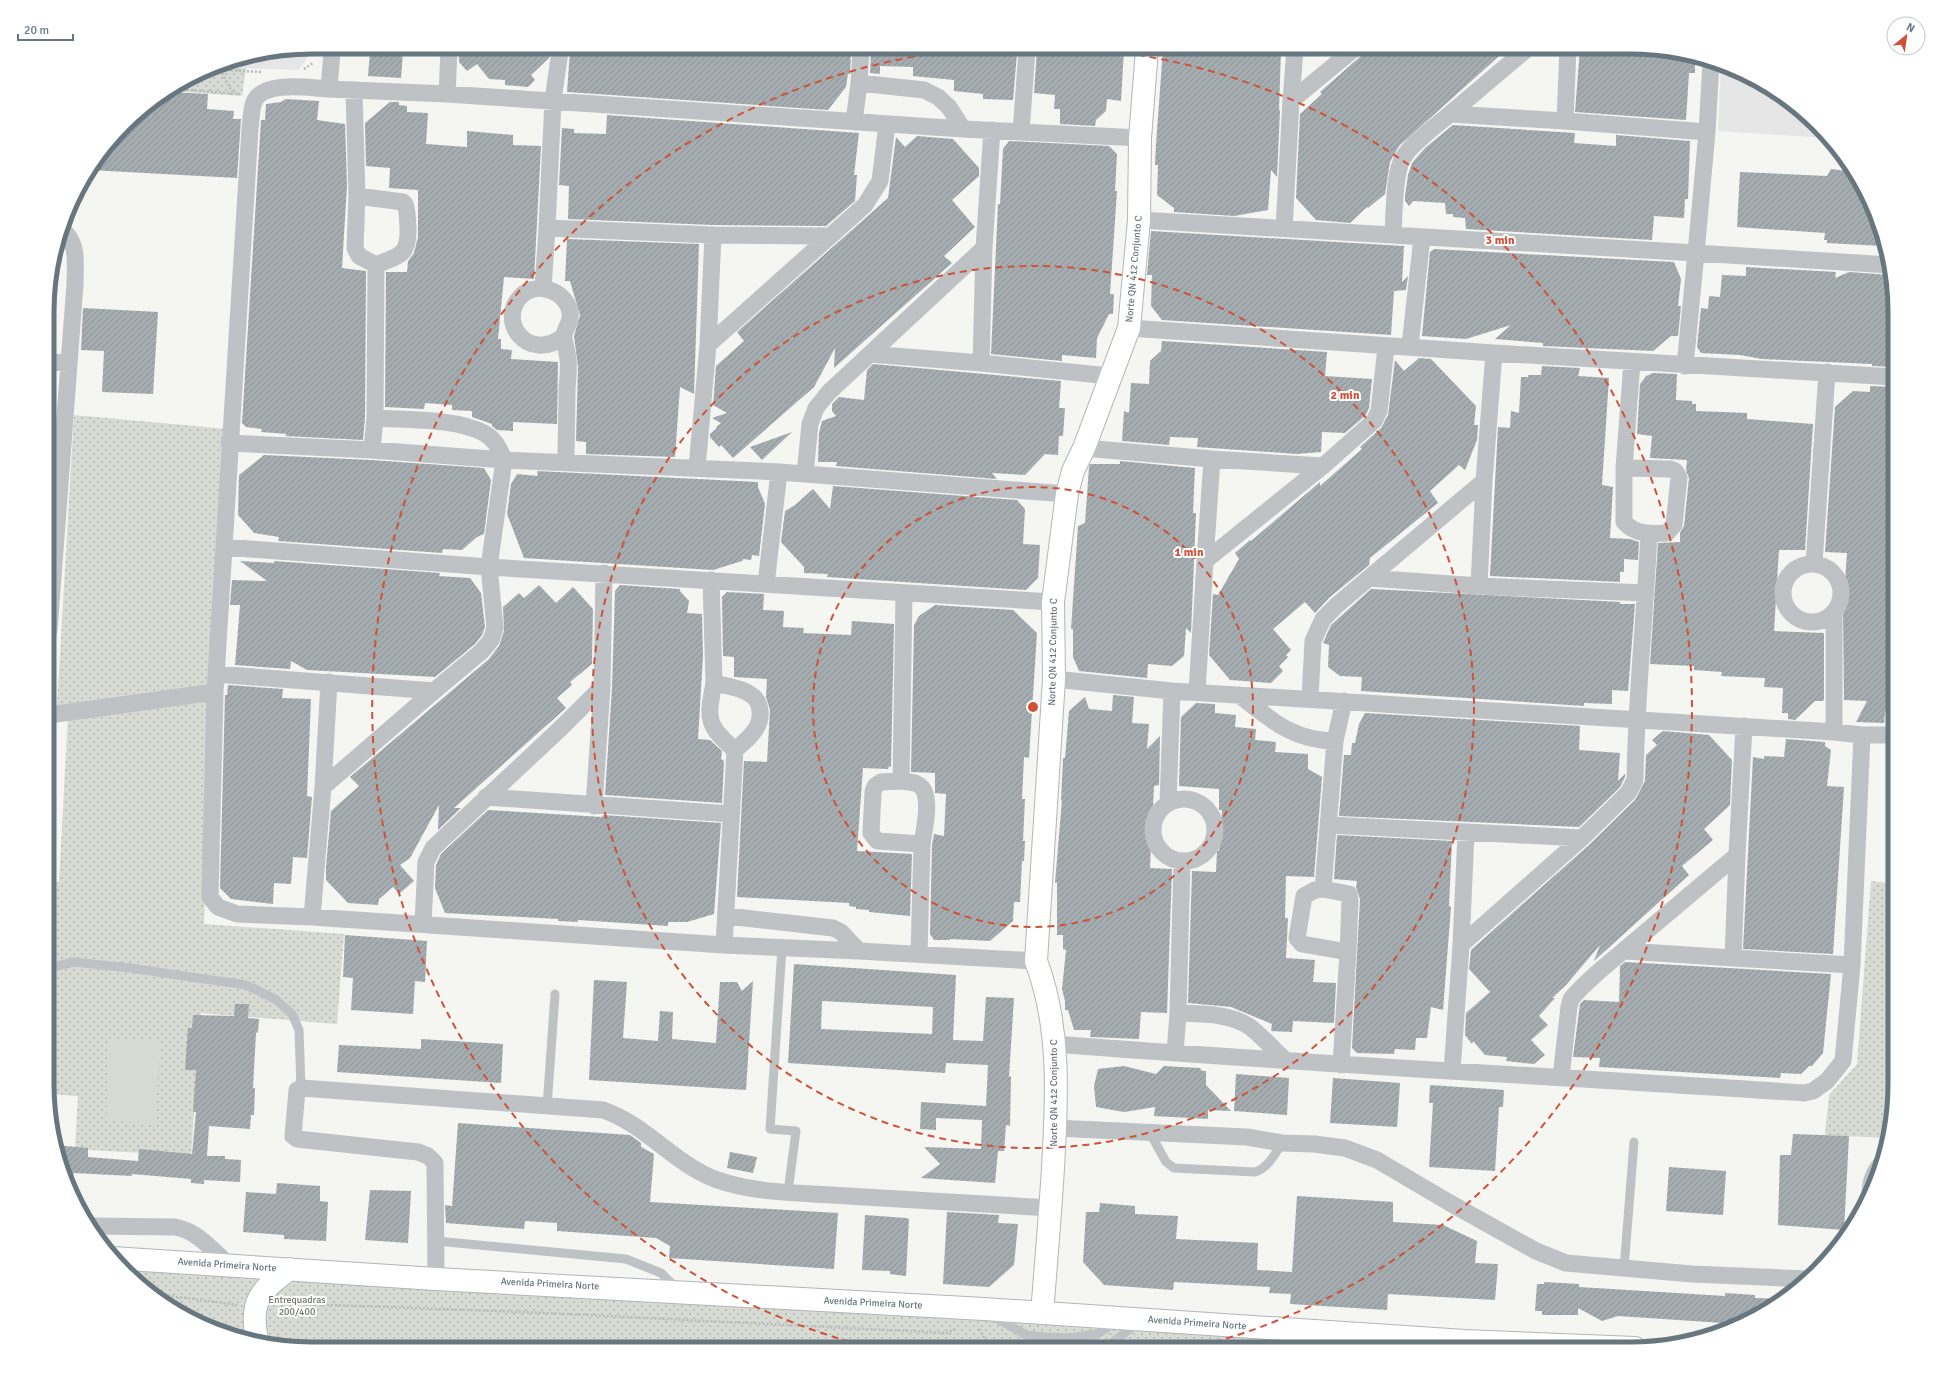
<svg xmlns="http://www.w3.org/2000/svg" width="1942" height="1396" viewBox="0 0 1942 1396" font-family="Signika,sans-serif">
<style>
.built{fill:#e5e6e5}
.grass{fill:url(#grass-dots)}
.pitch{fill:#d7dbd3}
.building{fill:url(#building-hatch);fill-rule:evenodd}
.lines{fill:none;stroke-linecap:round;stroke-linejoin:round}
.secondary-casing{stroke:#b1b6b9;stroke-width:24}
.path{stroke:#b8bbbc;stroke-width:2.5;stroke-dasharray:2 2;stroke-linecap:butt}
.lane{stroke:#bec2c5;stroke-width:9}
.street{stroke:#bec2c5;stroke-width:17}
.secondary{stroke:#fff;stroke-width:22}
.ring{fill:none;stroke:#cf5238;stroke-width:2;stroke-dasharray:7 5}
.labels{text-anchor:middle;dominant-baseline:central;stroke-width:4;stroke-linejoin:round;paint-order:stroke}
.street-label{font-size:10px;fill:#67767f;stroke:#fff}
.park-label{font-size:10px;fill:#6a7765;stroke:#fff}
.rim{fill:none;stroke:#67767f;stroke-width:5}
.centre{fill:#cf5238;stroke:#fff;stroke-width:2}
.ring-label{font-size:12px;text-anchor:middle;font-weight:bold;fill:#cf5238;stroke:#fff;stroke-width:4;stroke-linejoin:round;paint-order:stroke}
</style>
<defs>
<pattern id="grass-dots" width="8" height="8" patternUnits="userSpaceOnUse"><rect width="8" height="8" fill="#d7dbd3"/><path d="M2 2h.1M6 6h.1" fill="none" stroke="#b2b6b0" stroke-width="1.8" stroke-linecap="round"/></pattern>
<pattern id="building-hatch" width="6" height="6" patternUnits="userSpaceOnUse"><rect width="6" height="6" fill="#a6adb1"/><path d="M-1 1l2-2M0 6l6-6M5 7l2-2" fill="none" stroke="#8b9195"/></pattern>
</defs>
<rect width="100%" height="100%" fill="#f5f5f2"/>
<!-- built -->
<path class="built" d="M260,52h51l-12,18 -88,-3z
M1721,65l10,2 61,35 35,36 -109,-7z"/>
<!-- grass -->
<path class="grass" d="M211,67l35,1 -4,28 -69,-5z
M74,415l153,14 -13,258 -157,19z
M213,698l-9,226 140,10 -7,90 -136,-11 -10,143 -116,-7 3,-53 -29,-2v-212h10l9,-165z
M1871,881l23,3v217l-8,37 -61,-3 4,-40 28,-31z
M113,1259l1480,84 56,4 -18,2 -1336,-1 -84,-19 -61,-35z"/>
<!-- pitch -->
<path class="pitch" d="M110,1038l50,3 -5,83 -49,-4z"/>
<!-- building -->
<path class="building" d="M1370,48h138l-109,98 -9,16 -5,32 -17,14 -1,-1 -17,16 -34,-3 -20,-22 4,-84 22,-20 -2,-2z
M1580,48h67l48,11v14h-6l-3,47 -111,-8z
M1124,49l-3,52 -14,-2 -1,12 -10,9 -1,6 -35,-2v-15h-6l1,-14 -21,-2 3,-43z
M1163,49h118l-2,61h1l-3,67 -6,-7 -3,40 -34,6 -60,-4v-4l-17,-13 1,-30h-3l1,-21z
M791,50h60l-1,24h-2l-2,13 -18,23 -261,-18 3,-41z
M871,50h132l14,3 -4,47 -30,-1v-5l-29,-3v-11l-41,-4v-9l-33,-1v8l-10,-1z
M463,51h87l-1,7 -18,17 4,5 -7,7 -23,-2v-5l-16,-1 -12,-15 -10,7 -8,-9v-7z
M370,52h33l-2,26 -33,-2z
M171,92l37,2 -1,15 27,2 -1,8h8l-4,59 -147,-8 12,-20 35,-37z
M286,99l33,2 -2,19 28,4 2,61 -5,83 24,3 -1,147 -2,22 -78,-4 2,-2 -26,-2 1,-3 -16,-2 -4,-4 19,-303h4l1,-16 15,-2z
M390,102h9v3l8,1v6l21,1 -2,31 41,3v-16l46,4v10l28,1 -7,133 -30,-2 -6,62h3v10l11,1 -1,9 47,3 -1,62 -44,-2v9l-16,-1 -5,-4v-2l-20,-7v-6l-20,-1v-5l-27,-2 -1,6 -39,-2 1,-135h21l1,-11 6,-8 4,-16v-47l-29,-2 1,-20 -24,-2 -1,-43z
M607,115l252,18 -5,42h3l-2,26 -29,25 -113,-1 -145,-6 1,-33 -10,-1 3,-57 12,1v4l32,1z
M1453,125l122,8 -1,10 42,3v-11l74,6 -2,58h-3l-1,19 -30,-2 -2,24 -186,-11 -1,-11 -12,-1v-3h-7l-1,-11 -32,-2 -4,5 -4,-5v-5l3,-21 4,-12 13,-15z
M917,136l36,3 26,29v8l-27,24 23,27 -31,29 8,7 -118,105 1,-20 -21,39 -81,71 -12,-13 -2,2 -9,-10v-3l7,-6 -1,-1 5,-4 -9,-5 15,-5 -14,-8 3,-39 28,-25 -7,-9 151,-134 8,-61 9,10z
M1009,141l100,5 8,8 -2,37h2l-7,103h4l-1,20h-4l-12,24 -1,20 -34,-3v6l-71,-7 7,-150h2l3,-55z
M1831,169l23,3 14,22 16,43 -1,9 -56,-3v-3h-3l1,-7 -88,-6 3,-55 87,4z
M1151,231l253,15 -2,36 6,-6 -2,14 -12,1 -3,44 -229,-15 -11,-14 1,-31h-5z
M567,239l132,5 -5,150 -14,-7 -5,70 -89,-3v-12l-10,-1 2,-74 -4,-31 6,-21 -10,-34h-5z
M1434,249l240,13 7,17 -3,27h3l-3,30h-7l-18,15 -110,-5v-3l-48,-4 16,-14 -45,14 -44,-3 8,-84z
M1746,267l90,5 -1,6 14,-6 42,3 3,20v72l-22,-1v-2l-110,-5 -22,-4 -39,-2 -4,-6 4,-39 7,1 1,-13 11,1 2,-22 24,1z
M83,308l75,4 -5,82 -51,-2 2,-41 -23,-1z
M1162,341l165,11 -2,24 47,3 -3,29 -3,7 -21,18 -23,-1 -1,20 -24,2 -100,-7 1,-9 -28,-1 -1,8 -47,-4 2,-30 5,2 2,-30 18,1 1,-23 11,-10z
M1419,358l12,1 45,47 -2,19h4l-1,15 -12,30 -6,-5 -29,26 8,12 -68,55 -1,7 -39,32 -15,16 -10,-11 -32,27 18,21 -5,5 2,2 -9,9 4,5 -12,12 -41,-3 -21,-25 4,-61 5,1 21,-36 -4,-6 15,-13 1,1 69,-59v4l42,-37 -2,-2 21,-19 7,-13 7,-55 9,11z
M873,364l188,17 -2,27h6l-2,28h-4l-1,19 -13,-1 -20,21 -33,-2 5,6 -161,-13 1,-4h-19l1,-29 3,-12 14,-5 -4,-5v-7l7,-7 25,3 3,-30z
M1542,366l38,2 -2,8 31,2 -7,107 11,2 -3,51 20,1 9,3 -1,18 -14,-1v13h-4v10l-130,-6 8,-149 12,1 1,-17 8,2 2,-36h7v-2h13z
M1653,373l24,1 -1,26 16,1v3h4v7l51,2v6l66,5 -8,126h-26l-5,81 50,2v66l-1,2h-8l-20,19 -7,-1v-6h-6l1,-25 -19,-1 1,-9 -44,-2 1,-4 -28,-2v-4l-44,-2 8,-121 22,-1v-9l4,-7 5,-48 -3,-8 1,-10 -37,-2 2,-22 -15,-2 3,-50 6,-8z
M1870,386l24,1v326l-9,-1 -1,11 -28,-1 11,-21 -23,-1 -1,-90 4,-57 -22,-1 10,-145 18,-16 17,1z
M792,432l-30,28 -12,-13z
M264,455l107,5 113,8 7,12 -7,54 -7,3 -15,13 -19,-1 -1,4 -164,-12 1,-4 -25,-4 -16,-18 1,-40z
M1120,461l75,7 -2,45h3l-5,120 -5,-5 -2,28 -12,10 -24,-2 -1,14 -68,-7 -6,-14v-28h-2l7,-103 7,-3 4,-56 1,-3h30z
M537,471l221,11v5l7,17 -6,52 -7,-1 -1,5 -8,-1 -1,2 -29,9 -189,-12 -17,-44 4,-30 6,-10 21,2z
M833,486l184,14 8,9 -2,35 17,1 -2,33 -12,12 -199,-13 1,-3 -24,-1v-6l-23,-25 4,-31 10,-6 18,-16 17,20z
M240,561l34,2v-2l166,12 -1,3 31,2 11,15 4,34 -3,8 -7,9 -40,33 -128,-7 -16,-9 -1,8 -55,-4 5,-60h-10l2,-25 35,1z
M539,585l17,18 17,-16 20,22 -1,55 -22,18 2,3 -15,13 9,10 -112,100h7l-23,22 1,-25 -29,53 -10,7 14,16 -15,13 -6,-7 -14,12 -1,6 -30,-2 -22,-23v-13l5,-56 28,-25 -9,-9 139,-118 10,-13 5,-15 -1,-24 16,-14 5,5z
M620,585l60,4v2l9,10 -2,12 15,1 1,42 -5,83 12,1 12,11 -1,8 3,2 -2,42 -117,-8 7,-107 3,-97z
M1371,589l249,13v2h15l-7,87 -16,-1v14l-28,-1v3l-223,-15 1,-14 -22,-1 -12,-9 1,-22 -6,-2 8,-18z
M727,592l37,2 -1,16 21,1 -1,16 21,1 -1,5 48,2 1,-14 42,3 -3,143 -2,-1 -1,3 -25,-1 -6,83 55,3 -2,62 -41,-4v-2l-13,-1v-2l-7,-1v-3l-112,-6 7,-136 23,1 3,-52 -4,-13 1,-18 -33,-2v-20l-11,-1 -1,-59z
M935,605l78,5 24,23 -8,125 -5,-1 -2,42h3l-2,42h2l-1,20h-2l-2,41h-6l-1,19 -23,20 -40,-2v1h-16l-4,-6 2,-89 2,-11 10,2 2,-42 -11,-1v-20l-24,-1 3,-147 5,-9z
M228,685l55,4 -1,9 29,1 -4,97 5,1 -5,61 -14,-1 -2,27 -17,-1 -1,21 -42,-5 -11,-11 5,-193h2z
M1113,695l21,2 -2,26 17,1 -2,25 13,-13 -1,49 -5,1 -4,82 22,1 -5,144 -26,-1 -2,27 -49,-2 1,-7h-17l-6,-20h-3v-9l-3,-12 4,-39 -3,-1v-14h-6v-53l-2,1 7,-83 -1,1 2,-43h2l4,-47 16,-14 4,12 23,2z
M1196,703l19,1v9l21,2 -1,12 21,2 -1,11 21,2 -1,10 33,2v15l14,8 -8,100 -28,-1 -1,42h3l-2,40 29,2 -2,22 23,1 -2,40 -41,-2 -1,11 -21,-1 1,-7 -41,-17 -43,-4 4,-132 24,1 1,-21h2l3,-41h-3v-21l-40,-3 2,-69z
M1365,713l215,13 -1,24 41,3 -2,28 7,-7v3l-5,10 -41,40 -240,-11 5,-61h7l1,-12h3l4,-19z
M1663,731l46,4 23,25 -2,45 -26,24 9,11 -31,26 7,9 -95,86 6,-16 -34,40 -14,13h3l-16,18 9,9 -17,15 14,15 -11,9 -28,-3 1,-4 -22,-2 -12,-14 -1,3 -7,-9 1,-22 24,-21 -21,-23 2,-19 118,-105 46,-45 10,-19 1,-26 11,-10 -5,-5z
M1786,739l39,3v4l6,4 -4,36 17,1 -11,167 -90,-5 10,-192 11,2v-3l20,1z
M488,810l114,7 1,-2 118,8 -7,91 -27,8h-19v4l-90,-6v2l-20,-1v-2l-113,-6 -10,-25 1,-23 5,-11z
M1337,835l115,6 -3,65 2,1 -8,103 -12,-3 -4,31h-11l-1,12 -20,-1 -1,5 -37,-1 -5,-5 8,-149 -4,-12 1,-6 -23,-2z
M345,935l82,6 -2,41 -10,-1 -2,33 -62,-4 2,-32 -10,-1z
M1625,962l206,12 -8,79 -11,13h-3l-8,8 -20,-1 -1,5 -181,-11 1,-9 -27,-1 7,-53 4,-4 35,2 1,-36z
M794,964l162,11 -3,65 30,1 3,-44 28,1 -5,79 2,-1 -1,50 -4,-1 -2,26h-6l-3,32 -74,-5 19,-14 -16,-17 57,2 1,-29 -46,-2v12l-16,-1 1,-27 65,4 2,-41 -42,-2 -1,10 -157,-10zM822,1001l111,6 -1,27 -111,-5z
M594,980l33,2 -4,56 35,3 2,-30 13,1 -1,27 44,4 4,-61h17l5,9 11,-10 -7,109 -157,-10z
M235,1004h14l-1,14 11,1 -1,13 -2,1 -3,55h2l-1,27h-3l-1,14 -41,-3 -2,30h18v3l16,1 -1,22 -36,-2v4l-13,-1v-4l-59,-5v2l-58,-3 -6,11 -7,-15 -6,-24 33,3v9l50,4 1,-12 53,5 4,-42h-3l3,-42h-11l3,-42h4l1,-13 41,1z
M421,1039l82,5 -2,39 -164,-11 2,-27 82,4z
M1124,1066l32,8 8,-8 36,2 2,3h4v14l25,26 -23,-1v9l-54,-3 1,-9 -31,5 -28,-5 -2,-21 4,-17z
M1236,1074l53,4 -2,37 -53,-4z
M1333,1078l67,5 -3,44 -67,-4z
M1430,1085l74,5 -1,17h-4l-4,64 -66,-4 4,-64h-4z
M458,1123l172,12 11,8v4l13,7 -4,48 188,11 -4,56 -165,-11 1,-12 -14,-8 -99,-7v-8l-32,-2 -1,8 -78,-6 -1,-18 7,1z
M1793,1134l56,2 -5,94 -66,-5 2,-70h11z
M730,1152l27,5 -4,16 -26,-5z
M1669,1167l57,4 -3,44 -57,-4z
M277,1183l43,3v15l8,1 -2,39 -42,-2v-4l-41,-3 3,-40 30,2z
M370,1190l41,1 -3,52 -43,-3z
M1297,1196l96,6v20l50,3 34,16 -2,22 23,1 -3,36 -107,-6 -1,16 -97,-6 1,-10 -22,-1 1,-6 -96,-5 -1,8 -69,-5 -21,-23 3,-50h13l1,-9 35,3v8l43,2 -2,23 82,4 -1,27 35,2z
M947,1212l52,3 -1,8 20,1 -4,41 -25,22 -46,-3z
M865,1215l41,3 3,1 -3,57 -16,-2v-3l-28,-1z
M1544,1282l35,2v3l130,8 16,1v-3l30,2v3l29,1 -36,23 -13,4h-12v-3l-105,-7 -16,5 -24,-13v7h-36v-4h-7l2,-27h7z"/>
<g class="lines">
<!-- secondary casing -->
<g class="secondary-casing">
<path id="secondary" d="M112,1258l324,21 548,30 481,32 170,7
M1042,1313c4,-48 8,-97 11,-145 4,-69 8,-141 -17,-207l18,-282 -1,-77 14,-108 6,-23 11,-23 45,-120 10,-108 1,-82 7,-89
M257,1340c-8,-38 3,-50 33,-71"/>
</g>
<!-- path -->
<path class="path" d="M207,69l55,3
M304,69l9,-6
M220,70l13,23
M175,89l65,5
M152,1295l19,1 66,9
M279,1303l268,10 400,20 10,-5
M979,1329l12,20
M277,1336l13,11
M1215,1346l8,3"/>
<!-- lane -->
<path class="lane" d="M782,948l-12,181 26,2 -8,61
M49,968l25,-6 56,6 116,17 29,14 17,15 7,16 2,58
M547,1107l8,-113
M1150,1133l16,29 8,6 81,4c13,-4 20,-18 27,-29
M1865,1203c1,-17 2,-33 16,-44
M436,1241l190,18 35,14 15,15
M1624,1269l10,-127
M991,1315l35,20 20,2 24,1 27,-4 20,-13
M1104,1349l26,-20 6,-8"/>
<!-- street -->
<path class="street" d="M1568,48l-3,73 142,11
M332,52l-3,37c-19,-1 -66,-9 -75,13 -3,7 -3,19 -4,27l-35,563 -5,205 8,10 19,7 75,3 412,28 135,6 177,10
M1711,62l-4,70 -11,121 194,12
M859,83l65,7 14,7 11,10 14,22
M329,89l118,5 516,35 177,9
M354,90l3,106
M447,94l2,-43
M1291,101l4,-52
M1450,114l78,-66
M854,122l5,-39 2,-33
M1021,132l6,-82
M357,196l46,6 2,2c3,7 2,15 3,23 1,29 -8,28 -32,38l-17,-9 -4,-8z
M1139,220l557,33 -11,113
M547,228l166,7 117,1
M1284,228l7,-127 63,-52
M1393,235c1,-18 1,-63 10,-77 8,-14 34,-33 47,-44l115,7
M984,248l-3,115 129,13
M543,288l4,-60 6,-128 7,-49
M1129,328l365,25 400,24
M564,336c-35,28 -69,-15 -42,-41 16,-14 44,-4 48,17 2,11 -7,18 -6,26 1,7 3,14 4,21 1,10 0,20 -1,30 0,24 -1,49 -1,73
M708,345l5,-110
M1410,346l12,-109
M870,354l111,9
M49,362l19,1
M229,443l143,7 132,10 275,12 288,22
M1084,448l128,11 111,7
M372,450l3,-32 1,-153
M697,468l11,-123 157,-140 15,-24 7,-57
M1624,468l46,1 5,2 4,6 -5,48 -7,8c-17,1 -31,2 -43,-11v-54l8,-106
M805,474l5,-50 6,-16 13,-16 155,-144 8,-118
M224,547l265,20 564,35
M1205,561l7,-102
M1783 593a29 29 0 1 1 58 0a29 29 0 1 1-58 0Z
M1814,564l13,-192
M1369,578l110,8 167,7
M711,580l3,103
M766,584l13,-112
M1479,586l5,-105
M49,630l26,-346c0,-20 4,-39 -12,-54
M216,674l218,17
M1054,679l118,12 662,41 28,3
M714,683c11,3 26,4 36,11 12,7 13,25 5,36 -5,8 -13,14 -20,20 -29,-25 -28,-31 -21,-67z
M1197,692l8,-131 118,-95 51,-45 5,-10 7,-64
M1239,695c31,24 54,46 96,46
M1310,698l3,-57 10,-22 14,-14 147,-124 10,-128
M49,715l166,-23
M1834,732v-119
M901,781c5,1 12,1 16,3 17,7 7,46 5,60l-45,-3 -6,-8 2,-41 2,-6 6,-4z
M901,781l3,-187
M323,787l6,-105
M486,797l245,17
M1153 830a31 31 0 1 1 62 0a31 31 0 1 1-62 0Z
M1168,803l4,-112
M594,806l8,-119
M1329,825l253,13
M1737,855l-4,103 119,7
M1323,889l26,5 1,6 -2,52 -46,-8 -5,-6 7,-42 11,-6z
M1323,889l12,-148 9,-40
M727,916l106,12 8,4 18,19
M312,917l11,-130 111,-96 48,-40 9,-11 4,-12 -6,-61 15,-107c-4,-11 -9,-21 -20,-27 -29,-15 -77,-13 -109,-15
M423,924l3,-62 7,-14 129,-121 40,-40 2,-114
M724,945l11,-195
M1461,945l5,-112
M1626,951l107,7
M919,954l3,-110
M1178,1013c23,1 52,0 72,14 13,10 24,23 36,34
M1055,1044c249,20 499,32 749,49l9,-2 14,-10 16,-20 9,-96 10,-230h32
M1175,1053l3,-40 4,-152
M1341,1065l7,-113
M1452,1071l9,-126 121,-107 46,-45 7,-13c1,-82 10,-164 14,-246
M1561,1077l8,-70 2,-8 9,-10 17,-16 140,-118 7,-129
M1055,1128l192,9 35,6 32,1 31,4 32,12 73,43 86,48 30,12 126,11 115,5
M89,1226l86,1c23,4 37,23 54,38
M436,1279l-1,-116 -7,-7 -10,-4 -121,-13 -4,-3 4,-46 4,-2 302,22c47,16 75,60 124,73 39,11 81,10 121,13 67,4 135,8 202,12"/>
<!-- secondary -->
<use href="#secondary" class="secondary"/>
</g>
<!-- distance rings -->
<g class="ring">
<circle cx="1033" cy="707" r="220"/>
<circle cx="1033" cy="707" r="441"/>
<path d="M873 1348A661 661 0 0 1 958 50M1102 50A661 661 0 0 1 1193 1348"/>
</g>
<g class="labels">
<!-- street labels -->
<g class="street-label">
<text transform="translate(1134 269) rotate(-85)">Norte QN 412 Conjunto C</text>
<text transform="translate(1053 652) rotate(-89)">Norte QN 412 Conjunto C</text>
<text transform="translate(1054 1093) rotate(-90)">Norte QN 412 Conjunto C</text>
<text transform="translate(227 1265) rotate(4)">Avenida Primeira Norte</text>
<text transform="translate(550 1284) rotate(3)">Avenida Primeira Norte</text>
<text transform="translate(873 1303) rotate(3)">Avenida Primeira Norte</text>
<text transform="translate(1197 1323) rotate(4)">Avenida Primeira Norte</text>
</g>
<!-- park labels -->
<g class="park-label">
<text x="297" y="1300">Entrequadras<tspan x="297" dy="12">200/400</tspan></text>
</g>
</g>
<!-- crop -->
<path d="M0 0H1942V1396H0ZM312 54H1630A258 258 0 0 1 1888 312V1084A258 258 0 0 1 1630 1342H312A258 258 0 0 1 54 1084V312A258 258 0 0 1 312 54Z" fill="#fff" fill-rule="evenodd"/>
<path class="rim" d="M312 54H1630A258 258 0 0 1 1888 312V1084A258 258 0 0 1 1630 1342H312A258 258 0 0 1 54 1084V312A258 258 0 0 1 312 54Z"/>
<circle cx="1033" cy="707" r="6" class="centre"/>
<g class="ring-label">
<text x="1500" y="244">3 min</text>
<text x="1345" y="399">2 min</text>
<text x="1189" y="556">1 min</text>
</g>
<!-- north arrow -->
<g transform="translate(1906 36) rotate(29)"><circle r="19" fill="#ffffff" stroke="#c2c8cc"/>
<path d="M0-3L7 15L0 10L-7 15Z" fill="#cf5238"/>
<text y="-6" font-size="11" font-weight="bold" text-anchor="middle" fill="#67767f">N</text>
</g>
<!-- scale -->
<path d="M18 34v6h55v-6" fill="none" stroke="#67767f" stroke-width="2"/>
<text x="24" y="34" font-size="12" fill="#67767f" stroke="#ffffff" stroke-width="3" paint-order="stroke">20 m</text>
</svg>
